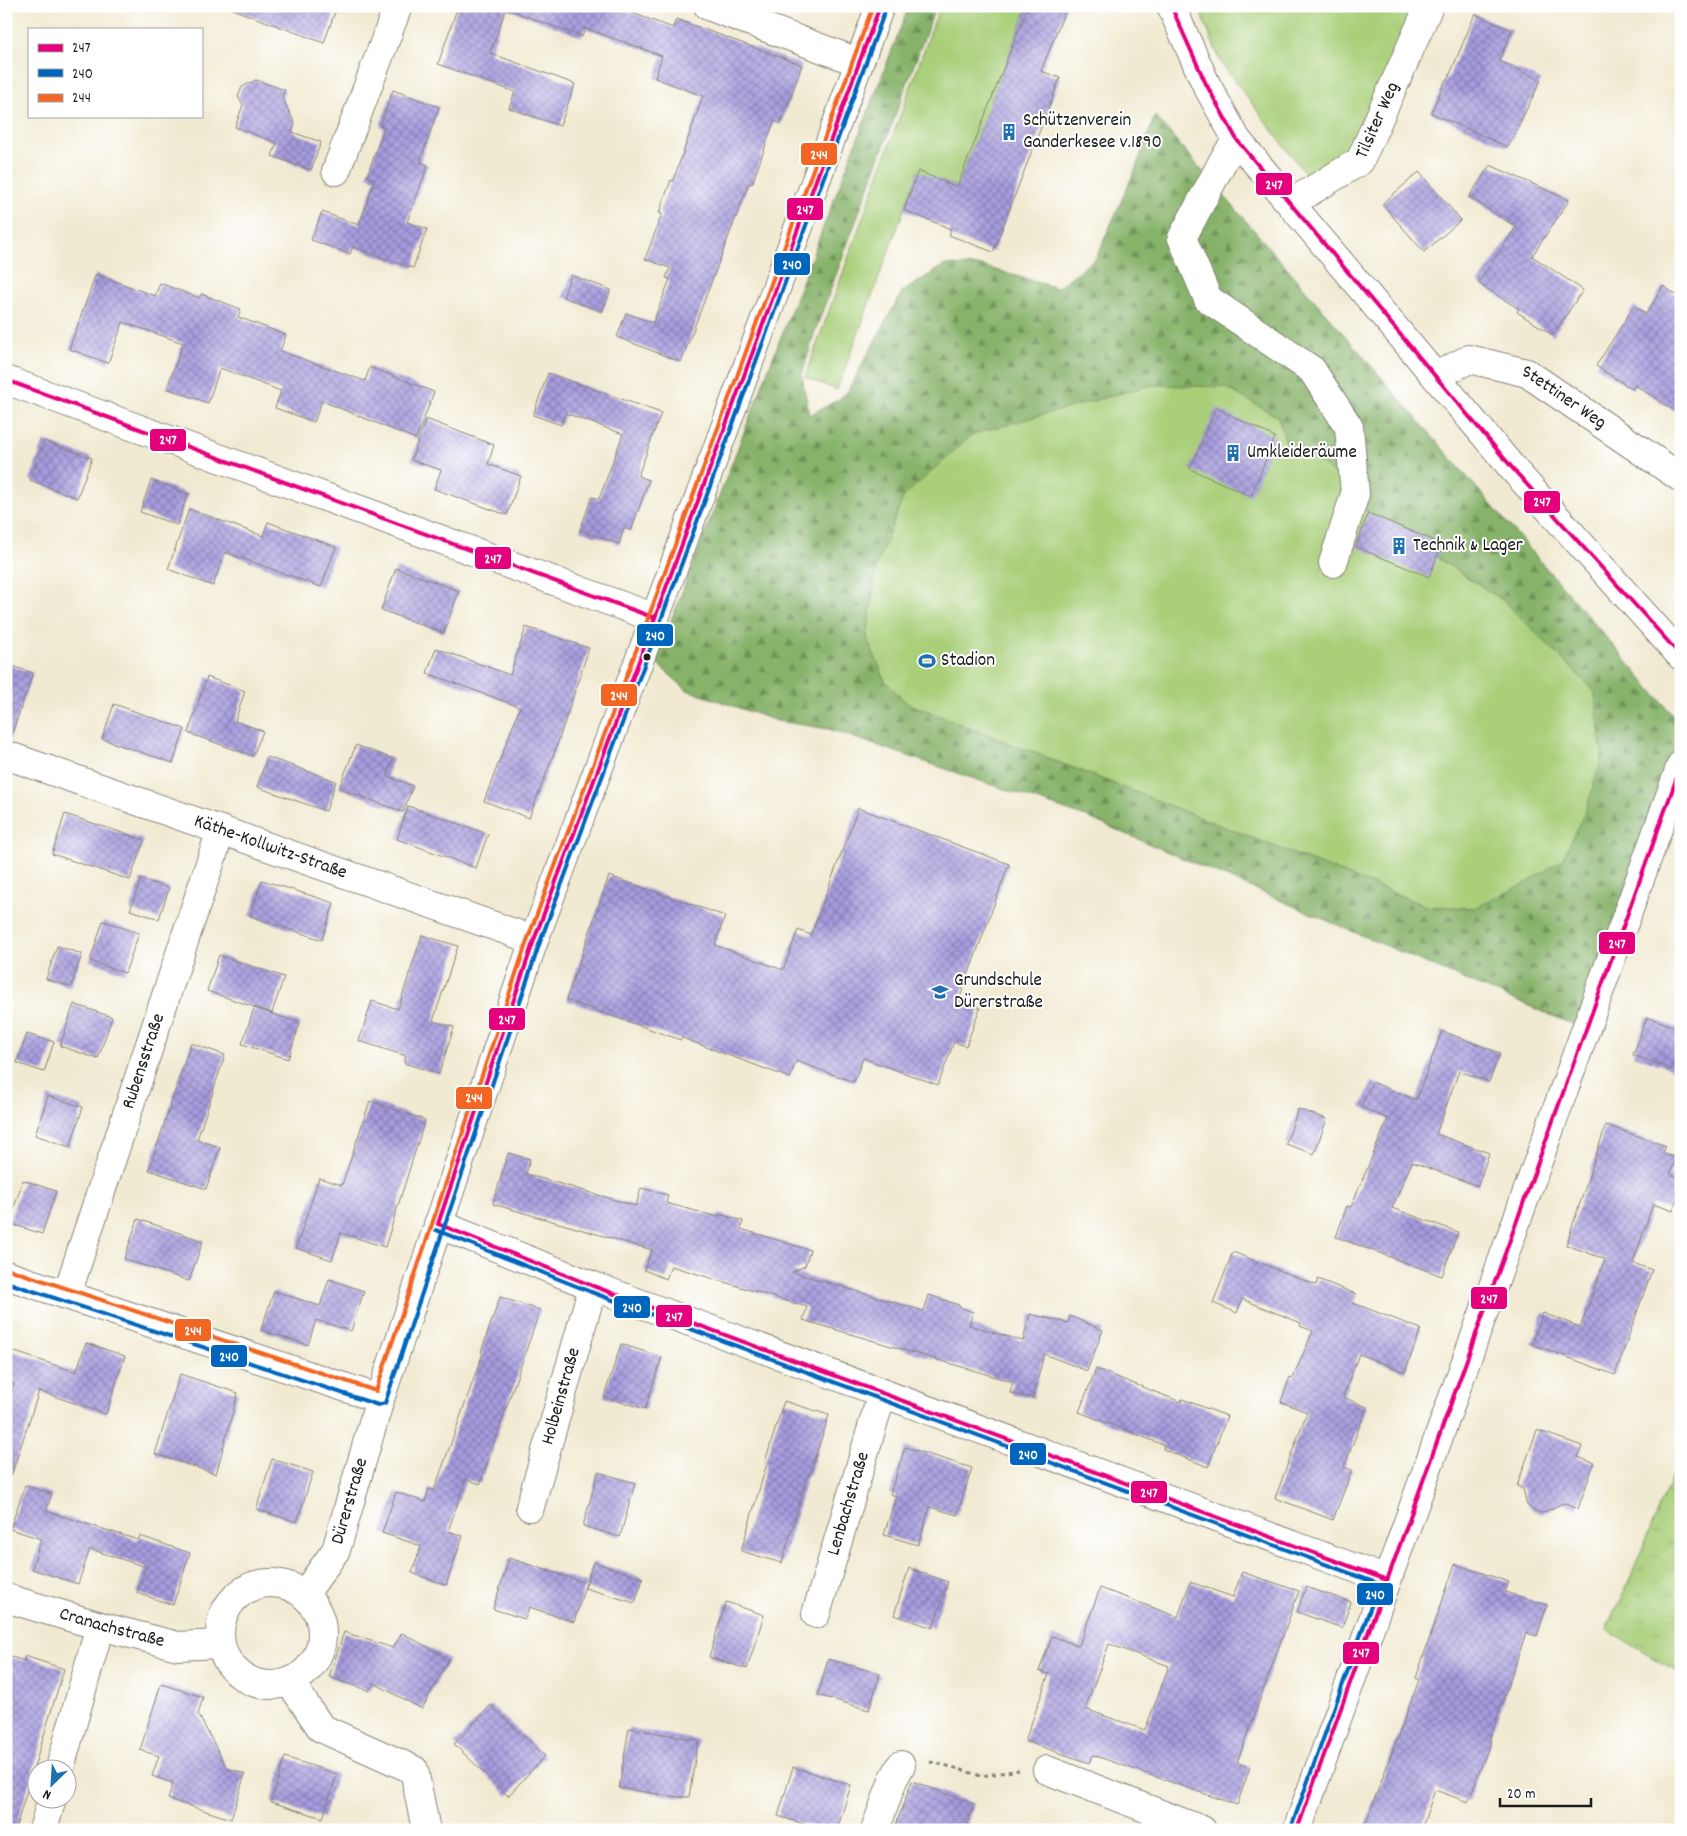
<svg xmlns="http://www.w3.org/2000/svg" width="1687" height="1836" viewBox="0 0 1687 1836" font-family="Dekko,sans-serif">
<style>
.grass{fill:url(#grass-tufts);stroke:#62764a}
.forest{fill:url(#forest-firs);stroke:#516742;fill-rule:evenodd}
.park{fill:#a9cf79;stroke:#62764a}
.building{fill:url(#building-cross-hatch);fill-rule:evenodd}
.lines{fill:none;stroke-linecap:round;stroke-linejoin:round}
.minor-casing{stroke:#868377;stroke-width:30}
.path{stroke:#868377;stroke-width:3;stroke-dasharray:4 4;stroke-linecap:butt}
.minor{stroke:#fff;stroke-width:28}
.bus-1-casing{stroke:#fff;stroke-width:8}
.bus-2-casing{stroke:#fff;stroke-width:8}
.bus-3-casing{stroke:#fff;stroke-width:8}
.bus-1{stroke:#e5007d;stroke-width:4}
.bus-2{stroke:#0065bd;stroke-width:4}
.bus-3{stroke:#f26522;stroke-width:4}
.bus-dot{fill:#1c1c1c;stroke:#fff;stroke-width:2}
.labels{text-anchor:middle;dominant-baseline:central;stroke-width:4;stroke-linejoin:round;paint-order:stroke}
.street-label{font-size:19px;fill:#1c1c1c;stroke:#fff}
.poi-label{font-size:19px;fill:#1c1c1c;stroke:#fff;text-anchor:start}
.line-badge{stroke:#fff;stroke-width:2}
.badge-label{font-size:14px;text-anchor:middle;font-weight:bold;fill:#fff}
</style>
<defs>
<pattern id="grass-tufts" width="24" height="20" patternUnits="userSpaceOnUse" patternTransform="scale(1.25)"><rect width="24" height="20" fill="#a9cf79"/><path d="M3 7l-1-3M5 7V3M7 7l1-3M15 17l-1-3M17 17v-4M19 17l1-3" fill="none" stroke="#91b168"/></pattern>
<pattern id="forest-firs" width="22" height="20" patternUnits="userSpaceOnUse" patternTransform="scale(1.25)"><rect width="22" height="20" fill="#86b269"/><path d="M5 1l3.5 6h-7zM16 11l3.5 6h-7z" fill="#6d9056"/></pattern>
<pattern id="building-cross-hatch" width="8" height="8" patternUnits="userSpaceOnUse" patternTransform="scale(1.25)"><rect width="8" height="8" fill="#a79cdf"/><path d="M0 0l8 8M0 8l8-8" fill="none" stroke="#877eb4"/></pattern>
</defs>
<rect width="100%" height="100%" fill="#fff"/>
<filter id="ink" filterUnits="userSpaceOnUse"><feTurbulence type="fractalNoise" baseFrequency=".02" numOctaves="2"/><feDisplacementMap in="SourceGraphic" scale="10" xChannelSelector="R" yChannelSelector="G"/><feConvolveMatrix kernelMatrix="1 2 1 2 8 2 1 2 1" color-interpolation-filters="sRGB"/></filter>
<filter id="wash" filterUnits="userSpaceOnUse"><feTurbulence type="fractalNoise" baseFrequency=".0096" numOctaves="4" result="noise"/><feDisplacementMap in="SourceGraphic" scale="20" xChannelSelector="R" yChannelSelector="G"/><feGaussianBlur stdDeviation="1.12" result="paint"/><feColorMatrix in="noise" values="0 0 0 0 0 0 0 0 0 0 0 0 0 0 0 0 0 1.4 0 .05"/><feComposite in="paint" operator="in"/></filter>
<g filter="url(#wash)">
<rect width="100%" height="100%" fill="#f1ead2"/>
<!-- grass -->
<path class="grass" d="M1681,1454v220l-74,-44 24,-54z"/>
<!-- forest -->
<path class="forest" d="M909,6h24l1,5 -120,323 -12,41 7,40 29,-15 9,-8 55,-100 43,-27 37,1 75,22 39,-30 39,-88 20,-54 526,608v7l-104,295 -121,-50 -367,-158 -260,-89 -52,-8 -90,-31 -32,-28zM1151,385l127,32 10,33 24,7 43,37 13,19 136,88 91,91 -168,214 -520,-203 -22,-22 -18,-44 10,-73 27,-68 178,-92z"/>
<!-- park -->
<path class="park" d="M940,6h88l-71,181 -39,-15 -81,218 -32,-13z
M1198,6h219l-61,149 -45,26 -90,-118z
M1151,385l74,2 53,30 10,33 24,7 35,27 21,29 136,88 91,91 7,65 -16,53 -24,50 -34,22 -53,26 -48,-2 -520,-203 -22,-22 -18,-44 10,-73 27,-68 69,-62z"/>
<g id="blocks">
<!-- building -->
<path class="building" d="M233,6h104l-13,37 -92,-34z
M458,6h49l-17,47 85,31 -15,42 -51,-18 6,-16 -77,-28z
M507,6h106l60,22 3,-9 126,46 -21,59 -7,-3 -22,63 -3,-1 -68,179 -64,-25 9,-24 27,10 17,-44 -4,-1 4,-10 -25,-9 17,-45 -3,-1 12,-33 2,1 30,-85 -48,-18 7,-22 -77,-28 -3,9 -75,-28z
M1028,6h39l-26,65 19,7 -67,174 -44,-17 2,-6 -47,-19 14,-39 39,16z
M1475,14l37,16 -13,31 42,19 -33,67 -77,-34 15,-34h2z
M256,80l29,10 -3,7 13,27 -3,8 29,10 -10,28 -39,-14 5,-13 -42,-16 8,-22 -5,-8 4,-10z
M393,90l46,17 -19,55 8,3 -21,57 20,7 -14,39 -60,-21 -3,7 -39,-14 11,-28 37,13 16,-46 -8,-3 17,-48 -4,-2z
M1490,165l79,35 -37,56 51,34 -30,45 -36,-23 2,-3 -41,-26 38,-56 -47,-30z
M1419,172l42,48 -37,32 -42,-48z
M96,274l59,22 5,-13 39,15 2,-4 40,15 -3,8 48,18 -6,16 85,30 5,-14 64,25 -18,47 -94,-38 -8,21 -39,-14 6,-17 -61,-23 -12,35 -41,-15 16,-45 -60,-21 -15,41 -39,-14z
M571,275l40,15 -9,22 -39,-15z
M1663,286l18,12v117l-46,-30 -3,4 -36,-23 38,-60 12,8z
M548,373l113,40 -23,63 11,4 -18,51 -7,-3 -5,16 -39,-14 12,-33 7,2 24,-65 -58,-21 -4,12 -28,-10z
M1216,408l59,29 -24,59 -61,-27z
M426,419l68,26 -6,19 33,12 -14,39 -73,-26 7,-19 -30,-10z
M44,441l48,17 -15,40 -47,-18z
M151,480l37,14 -11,31 -37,-13z
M189,509l74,27 5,-14 68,25 -15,40 -96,-35 -12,34 -45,-17z
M1368,513l74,31 -13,33 -73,-30z
M396,568l63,23 -15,42 -63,-23z
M526,627l63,21 -34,103 -26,67 -45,-17 36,-94 -93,-34 9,-25 74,27z
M6,664l27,9 -23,66 -4,-1z
M207,677l38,14 -10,30 28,10 -10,25 -65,-23z
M114,704l71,25 -12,34 -71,-24z
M356,745l37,14 -6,17 26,10 -10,26 -64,-24z
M267,757l69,24 -10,30 -69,-24z
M408,806l80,28 -12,34 -79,-29z
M858,808l151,56 -50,136 21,8 -14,38 -12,-4 -16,43 -75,-27 -9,24 -58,-21 -6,17 -108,-40 -1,2 -115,-40 43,-124 116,40 -10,29 68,25 15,-40 13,5z
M65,814l79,26 -14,40 -78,-26z
M141,879l28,9 -10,31 -29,-9z
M262,880l72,23 -12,37 -72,-24z
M103,921l36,12 -14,40 -35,-12z
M422,935l36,11 -25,75 21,6 -15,47 -35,-11 2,-7 -47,-15 13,-40 26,8z
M57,946l25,8 -11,33 -25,-8z
M219,955l65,22 -12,36 -65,-22z
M74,1004l38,13 -14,42 -38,-13z
M254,1008l46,15 -12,36 -46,-15z
M1647,1017l34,12v43l-48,-17z
M1442,1031l58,22 -11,29 -30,-11 -23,63 53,19 -11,33 -66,-24 -20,46 66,24 -16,44 -106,-39 11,-31 4,1 37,-88 -27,-12 11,-25 44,18z
M27,1034l27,8 -10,30 -27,-9z
M191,1043l34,12 -28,85 23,7 -14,42 -57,-19z
M48,1096l35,11 -13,40 -35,-12z
M370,1101l55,19 -40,127 -44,-14 -9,27 -36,-12 23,-70 23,7z
M1298,1109l29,10 -13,35 -28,-10z
M1606,1125l60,21 -3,7 13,5 -6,16 11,5v11l-8,21 -20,-7 -20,59 19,7 -37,105 -83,-31 11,-31 37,14 4,-9 21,-59 -39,-14z
M508,1153l22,6 -4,15 110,32 5,-18 27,7 -2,8 52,14 1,-3 24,7 -2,8 69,21 -5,16 -13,6 132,39 5,-16 30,10v2l14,5 -4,13 54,16 7,-27 38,9 2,-7 33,14 -16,41 -43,-17 -11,44 -23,-5 3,-11 -210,-62 4,-13 -136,-41 -5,13 -22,-9 8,-20 -159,-46z
M23,1180l33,11 -14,43 -33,-11z
M138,1219l65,22 -14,40 -65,-22z
M1233,1252l83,33 2,-6 38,15 -3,9 68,26 -16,43 -46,-18 -16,43 24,10 -23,60 8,3 -19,50 -58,-22 32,-86 -26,-10 9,-25 3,1 20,-47 -13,-5 1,-3 -59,-24 -5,14 -24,-10z
M329,1279l35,12 -13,40 -35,-11 -8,25 -47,-15 13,-39 46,15z
M500,1297l40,13 -60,174 -14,-5 -18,52 15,5 -17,49 -34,-12 9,-27 -39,-13 14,-41 29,10 4,-13 5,2 49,-138 -2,-1z
M86,1343l39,13 -19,58 -67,-23 -28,85 -5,-1v-67l8,-24 -8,-3v-32l70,23z
M621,1344l41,13 -17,52 -41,-12z
M1096,1369l85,33 1,-3 45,17 -19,51 -45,-18 1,-4 -85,-33z
M180,1374l58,19 -22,81 -61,-20z
M784,1401l45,14 -20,61h-2l-25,87 -41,-12 26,-88 -2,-1z
M1537,1430l45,16 -4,11 16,6 -16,46 -15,-6 -21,10 -8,-2 -7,-6 -4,-16 -6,-3z
M905,1447l67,21 -15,47 -27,-8 -12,38 -34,-10 12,-39 -6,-2z
M272,1459l41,13 -16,50 -41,-13z
M598,1472l37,11 -15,54 -37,-11z
M25,1485l27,9 -6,17 92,29 2,-4 50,17 -17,52 -36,-12 9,-26 -56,-18 -12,35 -46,-15 9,-30 -31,-10z
M509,1558l77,25 -12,39 -45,-15 -4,12 -32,-10z
M593,1562l50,16 -8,25 -50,-15z
M1455,1564l54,18 -4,10 42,13 -10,31 -11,-3 -37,108h2l-23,61 -33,-12 -14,40h-58l56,-150 -3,-2z
M909,1568l39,14 -15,46 -39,-13z
M1242,1572l57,19 -62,172 13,4 -13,38 -144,-50 -4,8 -64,-22 24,-67 -10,-3 13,-35 27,10 21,-58 78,29 12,-35 43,15zM1109,1644l60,22 -24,64 -60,-21z
M1306,1587l45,15 -9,26 -45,-16z
M726,1602l38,13 -17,54 -38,-12z
M344,1632l49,16 9,-15 47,26 -27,50 -48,-26 -5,8 -40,-14z
M6,1655l18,6 1,-5 39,13 -49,161h-9z
M828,1659l52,15 -11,36 -51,-15z
M161,1684l42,13 -5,17 29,54 18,6 -14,45 -63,-20 5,-16 -21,-7 7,-20 -19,-6z
M491,1705l54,51 -37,40 -54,-52z
M629,1728l69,12 -9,57h-11l-59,-9z
M285,1757l52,17 -14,44 -52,-16z
M793,1767l58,18 -14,45h-14l-45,-14z
M912,1781l62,23 -9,26h-71z"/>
</g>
</g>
<g filter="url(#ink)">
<use href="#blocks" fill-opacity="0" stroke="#868377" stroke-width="1"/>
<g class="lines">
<!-- minor casing -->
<g class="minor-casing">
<g id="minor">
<path d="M708,6l150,56"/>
<path d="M1171,6l35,78 31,56 277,330 167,186"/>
<path d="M1237,140l-13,19 -42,79 26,61 104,71 37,57 6,67 -22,69"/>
<path d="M336,171l62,-165"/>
<path id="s1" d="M1291,203l69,-42 69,-155"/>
<path id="s2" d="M1436,376l33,-17 58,14 154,105"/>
<path d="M6,380l649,238"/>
<path id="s3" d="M6,755l528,185"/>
<path d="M438,1224l155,62 794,294"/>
<path d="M6,1275l374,124 154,-459 115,-306 231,-628"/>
<path id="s4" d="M67,1294l154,-464"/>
<path id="s5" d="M530,1507l63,-221"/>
<circle cx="271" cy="1634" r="51"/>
<path id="s6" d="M304,1595l32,-45 44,-151"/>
<path id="s7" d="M6,1598l94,28 78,20 42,-2"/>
<path id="s8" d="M816,1614l66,-220"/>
<path d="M290,1682l31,46 93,42 12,60"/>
<path d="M60,1768l40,-142"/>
<path d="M1047,1770l155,60"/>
<path d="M43,1830l9,-32"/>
<path d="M875,1830l18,-50 8,-15"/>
<path d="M1297,1830l384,-1065"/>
</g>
</g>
<!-- path -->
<path class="path" d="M930,1762l22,5 29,9 38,-6"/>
<!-- minor -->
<use href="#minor" class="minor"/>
<!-- bus-1 casing -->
<g class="bus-1-casing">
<path id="bus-1" d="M1171,6l35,78 31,56 277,330 167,186
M6,380l649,238
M438,1224l96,-284 115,-306 231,-628
M438,1224l155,62 794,294
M1297,1830l384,-1064"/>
</g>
<!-- bus-2 casing -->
<g class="bus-2-casing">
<path id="bus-2" d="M436,1230l155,62 788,292 -88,244
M6,1282l372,123 7,-2 155,-461 115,-306 231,-628"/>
</g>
<!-- bus-3 casing -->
<g class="bus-3-casing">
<path id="bus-3" d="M8,1269l368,122 152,-453 115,-306 230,-626"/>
</g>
<!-- bus-1 -->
<use href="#bus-1" class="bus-1"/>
<!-- bus-2 -->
<use href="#bus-2" class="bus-2"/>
<!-- bus-3 -->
<use href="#bus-3" class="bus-3"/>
</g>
</g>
<!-- icons -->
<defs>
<g id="building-bare" transform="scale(1.35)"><path d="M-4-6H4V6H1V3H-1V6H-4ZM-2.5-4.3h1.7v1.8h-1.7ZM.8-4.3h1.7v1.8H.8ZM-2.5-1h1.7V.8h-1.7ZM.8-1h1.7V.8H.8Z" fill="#1f6fb2" stroke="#fff" stroke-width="2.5" paint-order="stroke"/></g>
<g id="stadium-bare" transform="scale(1.35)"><path d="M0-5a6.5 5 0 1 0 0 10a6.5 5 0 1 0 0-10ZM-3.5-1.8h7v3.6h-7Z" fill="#1f6fb2" stroke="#fff" stroke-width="2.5" paint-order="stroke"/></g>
<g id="school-bare" transform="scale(1.35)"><path d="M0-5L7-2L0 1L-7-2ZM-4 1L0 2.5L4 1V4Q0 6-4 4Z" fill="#1f6fb2" stroke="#fff" stroke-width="2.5" paint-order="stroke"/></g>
</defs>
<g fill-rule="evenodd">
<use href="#building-bare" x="1009" y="132"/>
<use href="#building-bare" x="1233" y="453"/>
<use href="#building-bare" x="1399" y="546"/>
<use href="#stadium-bare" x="927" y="661"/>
<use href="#school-bare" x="940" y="992"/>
</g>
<!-- markers -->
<circle class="bus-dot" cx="647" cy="657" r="4.5"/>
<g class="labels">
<!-- street labels -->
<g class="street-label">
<text stroke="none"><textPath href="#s1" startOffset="125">Tilsiter Weg</textPath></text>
<text stroke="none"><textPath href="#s2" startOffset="141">Stettiner Weg</textPath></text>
<text stroke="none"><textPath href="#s3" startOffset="280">Käthe-Kollwitz-Straße</textPath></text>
<text stroke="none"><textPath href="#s4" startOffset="245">Rubensstraße</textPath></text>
<text stroke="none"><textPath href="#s5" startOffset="115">Holbeinstraße</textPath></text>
<text stroke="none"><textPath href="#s6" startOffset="106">Dürerstraße</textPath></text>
<text stroke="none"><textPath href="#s8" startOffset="115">Lenbachstraße</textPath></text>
<text stroke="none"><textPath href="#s7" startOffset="110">Cranachstraße</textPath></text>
</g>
<!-- poi labels -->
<g class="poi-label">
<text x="1023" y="121">Schützenverein<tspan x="1023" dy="22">Ganderkesee v.1890</tspan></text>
<text x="1247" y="453">Umkleideräume</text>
<text x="1413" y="546">Technik &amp; Lager</text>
<text x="941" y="661">Stadion</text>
<text x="954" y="981">Grundschule<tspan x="954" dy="22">Dürerstraße</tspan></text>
</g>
</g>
<g class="line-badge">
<rect x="800" y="142" width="38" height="24" rx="5" fill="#f26522"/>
<rect x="1255" y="172" width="38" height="24" rx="5" fill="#e5007d"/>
<rect x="786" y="197" width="38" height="24" rx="5" fill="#e5007d"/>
<rect x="773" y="252" width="38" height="24" rx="5" fill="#0065bd"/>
<rect x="149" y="428" width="38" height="24" rx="5" fill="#e5007d"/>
<rect x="1523" y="490" width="38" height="24" rx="5" fill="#e5007d"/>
<rect x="474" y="546" width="38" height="24" rx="5" fill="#e5007d"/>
<rect x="636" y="623" width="38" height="24" rx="5" fill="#0065bd"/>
<rect x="600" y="683" width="38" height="24" rx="5" fill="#f26522"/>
<rect x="1598" y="931" width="38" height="24" rx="5" fill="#e5007d"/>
<rect x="488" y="1007" width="38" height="24" rx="5" fill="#e5007d"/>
<rect x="455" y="1086" width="38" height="24" rx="5" fill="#f26522"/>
<rect x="1470" y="1286" width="38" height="24" rx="5" fill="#e5007d"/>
<rect x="613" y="1295" width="38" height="24" rx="5" fill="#0065bd"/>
<rect x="655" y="1304" width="38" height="24" rx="5" fill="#e5007d"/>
<rect x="174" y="1318" width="38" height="24" rx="5" fill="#f26522"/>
<rect x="210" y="1344" width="38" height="24" rx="5" fill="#0065bd"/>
<rect x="1009" y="1442" width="38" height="24" rx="5" fill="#0065bd"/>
<rect x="1130" y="1480" width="38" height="24" rx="5" fill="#e5007d"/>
<rect x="1356" y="1582" width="38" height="24" rx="5" fill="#0065bd"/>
<rect x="1342" y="1641" width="38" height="24" rx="5" fill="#e5007d"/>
</g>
<g class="badge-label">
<text x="819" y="159">244</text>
<text x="1274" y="189">247</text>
<text x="805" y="214">247</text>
<text x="792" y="269">240</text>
<text x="168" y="444">247</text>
<text x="1542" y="506">247</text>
<text x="493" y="563">247</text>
<text x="655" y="640">240</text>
<text x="619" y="700">244</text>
<text x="1617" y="948">247</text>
<text x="507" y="1024">247</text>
<text x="474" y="1102">244</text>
<text x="1489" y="1303">247</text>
<text x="632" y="1312">240</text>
<text x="674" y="1321">247</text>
<text x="193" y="1335">244</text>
<text x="229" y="1361">240</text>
<text x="1028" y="1459">240</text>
<text x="1149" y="1497">247</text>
<text x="1375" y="1599">240</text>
<text x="1361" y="1657">247</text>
</g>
<!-- margin -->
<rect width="1687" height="1836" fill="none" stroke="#fff" stroke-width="25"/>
<!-- legend -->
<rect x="28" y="28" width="175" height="90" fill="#ffffff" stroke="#a4a4a4"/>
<rect x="38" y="44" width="25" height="8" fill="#e5007d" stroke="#a4a4a4"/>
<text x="72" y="52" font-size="15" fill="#1c1c1c">247</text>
<rect x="38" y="69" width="25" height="8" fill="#0065bd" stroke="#a4a4a4"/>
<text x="72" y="78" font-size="15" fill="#1c1c1c">240</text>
<rect x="38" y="94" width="25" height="8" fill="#f26522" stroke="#a4a4a4"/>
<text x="72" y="102" font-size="15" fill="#1c1c1c">244</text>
<!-- north arrow -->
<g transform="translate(52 1784) rotate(205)"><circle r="24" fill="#ffffff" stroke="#a4a4a4"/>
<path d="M0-4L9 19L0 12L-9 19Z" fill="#1f6fb2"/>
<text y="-8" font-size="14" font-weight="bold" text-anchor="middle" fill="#1c1c1c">N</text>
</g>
<!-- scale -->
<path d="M1500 1798v8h91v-8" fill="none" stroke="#1c1c1c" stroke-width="2.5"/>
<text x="1507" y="1798" font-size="15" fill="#1c1c1c" stroke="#ffffff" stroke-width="4" paint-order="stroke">20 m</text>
</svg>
